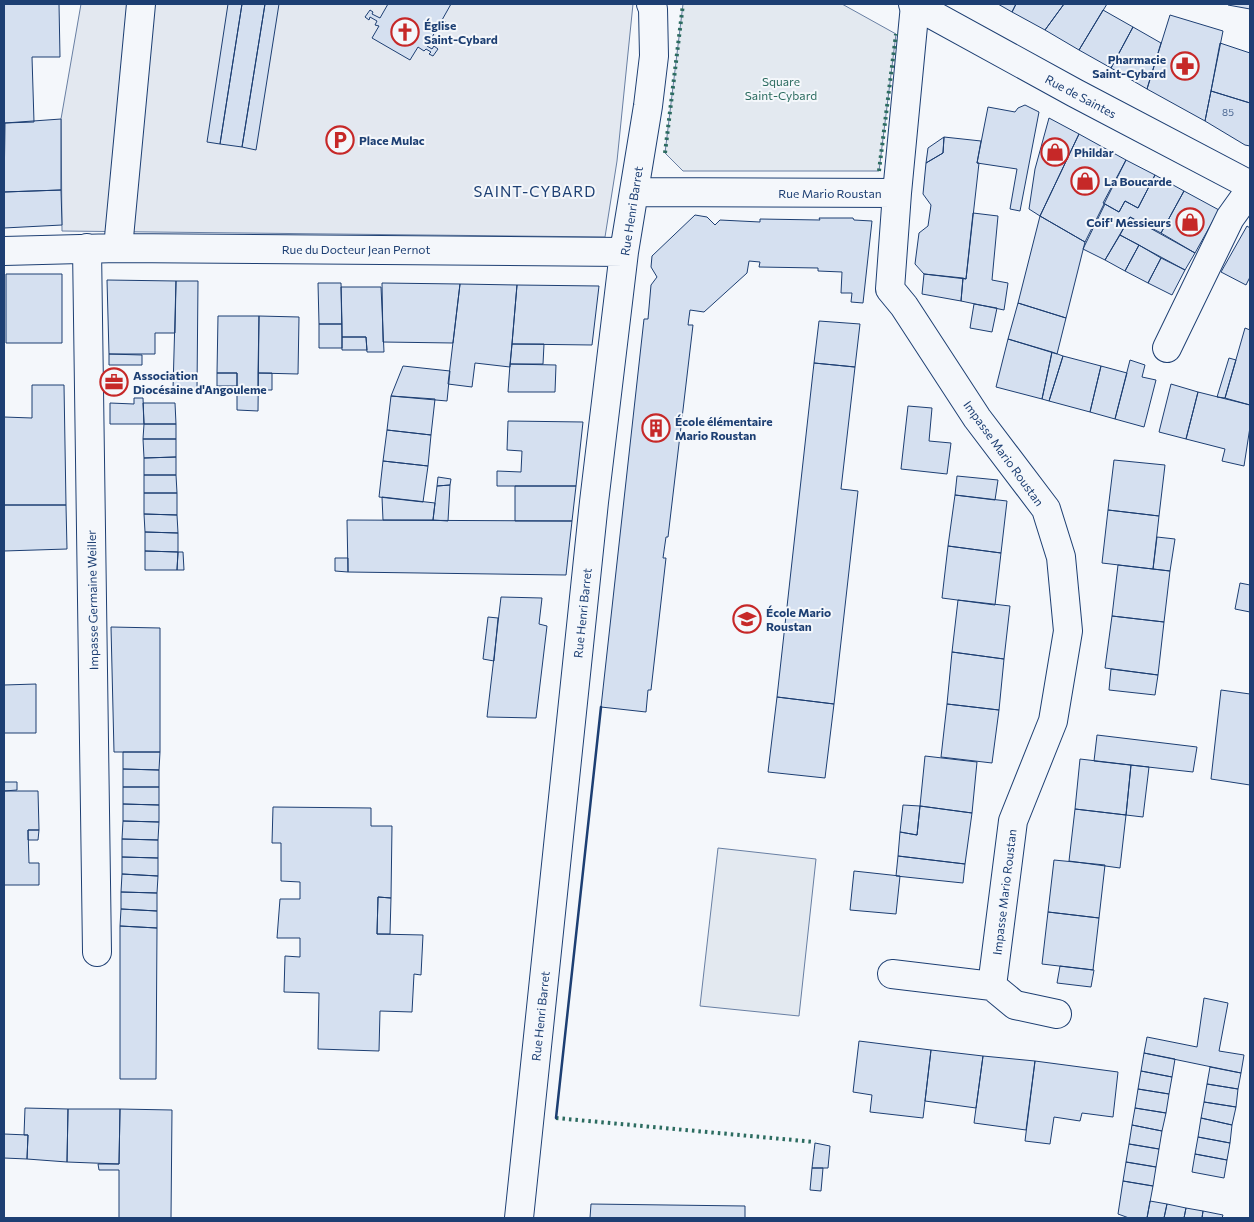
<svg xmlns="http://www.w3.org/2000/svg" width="1254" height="1222" viewBox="0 0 1254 1222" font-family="Commissioner,sans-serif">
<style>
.green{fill:#e3e9f0;stroke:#687fa3}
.parking{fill:#e3e8f0;stroke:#687fa3}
.building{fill:#d5e0f0;stroke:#1d3f73}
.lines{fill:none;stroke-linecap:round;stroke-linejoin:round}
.minor-casing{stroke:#1d3f73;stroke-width:30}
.major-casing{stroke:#1d3f73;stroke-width:30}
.minor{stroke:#f4f7fb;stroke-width:28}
.major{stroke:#f4f7fb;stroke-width:28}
.hedge{stroke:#2c6c60;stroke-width:4;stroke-dasharray:2.5 4;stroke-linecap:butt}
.wall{stroke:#1d3f73;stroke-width:2.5}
.labels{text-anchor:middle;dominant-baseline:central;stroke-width:4;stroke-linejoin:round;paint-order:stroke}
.number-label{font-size:10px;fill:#4b6792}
.poi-label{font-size:12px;font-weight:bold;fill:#1d3f73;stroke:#f4f7fb;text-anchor:start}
.park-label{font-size:12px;fill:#2c6c60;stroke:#f4f7fb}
.street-label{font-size:12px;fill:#1d3f73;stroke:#f4f7fb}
.quarter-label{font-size:15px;letter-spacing:1px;fill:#1d3f73;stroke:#f4f7fb}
</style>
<rect width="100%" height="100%" fill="#f4f7fb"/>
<!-- green -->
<path class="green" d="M683,4h159l54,30 -17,137h-196l-18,-18z
M718,848l98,11 -17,157 -99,-10z"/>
<!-- parking -->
<path class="parking" d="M81,4h552l-16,157 -12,76 -543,-6 -1,-112z"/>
<!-- building -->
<path class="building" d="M4,4h55l1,53h-28l2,65 -30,1z
M228,4h14l-22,140 -13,-2z
M242,4h23l-23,143 -22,-3z
M265,4h14l-23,146 -14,-3z
M388,4h63l-9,16 4,2 -4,5 -3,-2 -12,21 5,3 2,-3 4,3 -5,7 -4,-2 2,-2 -5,-3 -2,2 -6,-4 -8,13 -38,-22 7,-12 -4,-1 2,-4 -7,-4 -1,3 -4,-3 5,-7 3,2 -1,2 8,4z
M998,4h18l-4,8z
M1016,4h48l-19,26 -33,-18z
M1064,4h43l-28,46 -34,-20z
M1228,4h22v5l-22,-4z
M1103,10l30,17 -22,41 -32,-18z
M1170,15l53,16 -18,90 -58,-32z
M1133,27l28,16 -14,46 -36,-21z
M1220,43l30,10v50l-39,-12z
M1211,91l39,12v43l-5,-1 -40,-24z
M1025,105l14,7 -19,99 -10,-2 7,-40 -40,-6 11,-56 27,5 3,-4z
M1049,118l30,16 -39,82 -11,-7 6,-40z
M61,119v71l-57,2 1,-69z
M1079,134l47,26 -41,82 -45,-26z
M944,137l37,4 -4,22h2l-13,116 -42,-5 -9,-10 4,-31 9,-7 3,-21 -8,-11 3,-31 17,-10z
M944,137l-1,16 -17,10 2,-15z
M1126,160l29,15 -17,33 -13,-7 -6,11 -16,-9z
M1155,175l29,16 -23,42 -31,-16 -25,43 -22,-11 22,-45 14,8 6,-11 13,7z
M61,190l1,35 -58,3v-36z
M1184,191l35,19 -24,43 -34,-20z
M973,213l25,3 -6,64 16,3 -4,27 -43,-9 2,-23 3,1z
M695,215l12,2 8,8 5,-5 40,2v-3l60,1 -1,-2h34l1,2 18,1 -9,82 -12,-1 1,-9h-11l1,-21 -24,-1v-3l-59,-1 1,-5 -11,-1 -2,12 -43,39 -14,-2 -2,15h5l-25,212h-2l-3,21h3l-15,132h-3l-2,22 -45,-5 43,-388h4l3,-34 6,-8 -6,-10 1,-11z
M1040,216l45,26 -19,76 -48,-15z
M1130,217l65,36 -10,17 -65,-35z
M1247,226l3,2v49l-4,8 -25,-13z
M1120,235l19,10 -14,26 -20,-11z
M1139,245l22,13 -13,25 -23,-12z
M1161,258l24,12 -13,25 -24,-12z
M6,274h56v69h-56z
M924,274l39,4 -2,23 -39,-7z
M107,280l69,1 -1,52h-20v21h-46z
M176,281h22l-1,108h-24z
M318,283h23l1,41h-23z
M382,283l78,1 -7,59 -70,-1z
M460,284l57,1 -7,82 -35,-4 -3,24 -24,-3z
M517,285l82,1 -7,59 -80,-1z
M341,287h40l3,65h-17l-1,-15h-24z
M1018,303l48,15 -9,36 -49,-15z
M974,304l23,4 -5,24 -22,-4z
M218,316h41l-1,95 -21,-1v-37h-20z
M259,316l40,1 -1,57 -40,-1z
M819,321l41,3 -5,43 -41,-4z
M319,324h23v24h-23z
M1245,328l5,2v75l-25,-7z
M342,337h24l1,13h-25z
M1008,339l44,13 -10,47 -46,-12z
M512,344h32l-1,20h-33z
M1052,352l11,4 -14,45 -7,-2z
M109,354l33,1v10h-33z
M1063,356l38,10 -11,46 -41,-11z
M1229,358l7,2 -11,38 -8,-1z
M1130,360l15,5 -3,12 14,3 -12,47 -29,-8z
M814,363l41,4 -14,122 17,2 -24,213 -57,-7z
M510,364l46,1 -1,27h-47z
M403,366l47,5 -3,30 -56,-5z
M1101,366l26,7 -12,46 -25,-7z
M217,373h20v13h-20z
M258,373h14v17h-14z
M1171,384l27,8 -12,47 -27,-7z
M32,385h32l2,120h-62v-88l28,1z
M1198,392l52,13v22l-6,39 -22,-5 3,-12 -39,-10z
M391,396l44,3 -4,36 -44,-5z
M134,398h9l1,26h-34v-21l24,1z
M143,403h32l1,21h-32z
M908,406l24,2 -3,33 22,2 -4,31 -46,-5z
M508,421l75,1 -7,64h-79v-15l24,1 1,-21 -15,-1z
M144,424h32v15h-33z
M387,430l44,5 -3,31 -45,-5z
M143,439h33v18l-32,1z
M176,457v18h-32v-17z
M1114,460l51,5 -6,51 -51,-6z
M383,461l45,5 -5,36 -44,-5z
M144,475h32l1,18h-33z
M957,476l41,4 -3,20 -40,-5z
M438,477l13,2 -1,6 -13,1z
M450,485l-2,36 -15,-1 4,-34z
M515,486h61l-4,35h-57z
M144,493h33v22l-33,-1z
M955,495l52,6 -6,52 -53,-7z
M382,497l53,6 -2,17h-50z
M4,505h62l1,44 -63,2z
M1108,510l51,6 -6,53 -51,-6z
M144,514l33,1 1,18 -33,-1z
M347,520l225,1 -6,54 -218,-3z
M145,532l33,1v19l-33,-1z
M1157,537l18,2 -5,32 -17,-2z
M948,546l53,7 -6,52 -53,-7z
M145,551l33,1 -1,18h-32z
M178,552h5l1,18h-7z
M335,558h13v14l-13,-1z
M1118,565l52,6 -6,51 -52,-6z
M1240,583l10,2v27l-15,-3z
M501,597l41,1 -3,26 8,2 -11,92 -49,-1z
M958,600l52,6 -6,53 -52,-7z
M1112,616l52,6 -6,53 -53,-7z
M488,617l10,1 -4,43 -11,-2z
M111,627l49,1v124h-46z
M952,652l52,7 -5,51 -52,-6z
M1111,669l47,6 -3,20 -46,-5z
M36,684v49h-32v-48z
M1221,690l29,4v91l-39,-6z
M777,697l57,7 -9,74 -57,-6z
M947,704l52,6 -7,53 -51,-6z
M1097,735l100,12 -4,25 -99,-11z
M123,752h37l-1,18 -36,-1z
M925,756l52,6 -5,51 -52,-7z
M1080,759l51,6 -5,50 -51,-6z
M1131,765l18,2 -6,50 -17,-2z
M123,769l36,1v17h-36z
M4,782h13v8l-13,1z
M123,787h36v18l-36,-1z
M4,791h34l1,39h-11l1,33h10v22h-35z
M123,804l36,1v17l-36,-1z
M903,805l17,1 -3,29 -17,-3z
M920,806l52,7 -7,51 -67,-8 2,-24 17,3z
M273,807l98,1v18h21l-1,72 -13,-1 -1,37 46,1 -2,40 -7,-1 -2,38 -32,-1 -1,40 -61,-2 1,-56 -35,-1 1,-36 15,1v-19h-23l3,-39h20v-17l-19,-1v-38h-9z
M1075,809l51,6 -6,53 -51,-7z
M123,821l36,1 -1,18 -36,-1z
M28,830h11l-1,10h-10z
M122,839l36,1v18l-36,-1z
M898,856l67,8 -2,19 -67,-7z
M122,857l36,1v18l-36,-2z
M1054,860l51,5 -6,53 -51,-6z
M854,871l46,5 -4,38 -46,-4z
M122,874l36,2 -1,17 -36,-1z
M121,892l36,1v18l-36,-2z
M378,897l13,1 -1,36h-13z
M121,909l36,2v17l-37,-2z
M1048,912l51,6 -6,52 -51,-6z
M120,926l37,2 -1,151h-36z
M1060,966l34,4 -3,17 -34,-4z
M1204,998l24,5 -9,48 25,4 -3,18 -97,-20 3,-16 50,10z
M859,1041l72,9 -8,68 -53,-6 2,-17 -19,-3z
M931,1050l52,6 -7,52 -51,-7z
M1144,1053l31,6 -3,18 -31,-6z
M983,1056l52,5 -9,69 -52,-7z
M1035,1061l83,11 -5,45 -31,-4 -2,8 -26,-4 -4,27 -25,-3z
M1210,1067l31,6 -3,16 -31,-5z
M1141,1071l31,6 -3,17 -31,-5z
M1207,1084l31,5 -2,18 -32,-5z
M1138,1089l31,5 -3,19 -31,-5z
M1204,1102l32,5 -4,18 -31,-7z
M25,1108l43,1 -1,53 -40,-3 1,-24h-4z
M1135,1108l31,5 -4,18 -30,-6z
M68,1109h52l-1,55 -52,-2z
M120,1109l52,1 -1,108h-52v-48h-20l-1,-6h21z
M1201,1118l31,7 -2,18 -32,-6z
M1132,1125l30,6 -3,18 -30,-5z
M4,1134l24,1 -1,24 -23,-1z
M1198,1137l32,6 -3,17 -32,-6z
M815,1143l15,3 -2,22h-16z
M1129,1144l30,5 -3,18 -30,-5z
M1195,1154l32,6 -3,18 -32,-6z
M1126,1162l30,5 -3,19 -30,-5z
M812,1168h11l-2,23 -11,-1z
M1123,1181l30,5 -6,32h-18l-11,-4z
M1150,1201l17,3 -3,14h-17z
M591,1204l154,2v12h-155z
M1167,1204l19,4 -2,10h-20z
M1186,1208l17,3 -1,7h-18z
M1203,1211l20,4 -1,3h-20z"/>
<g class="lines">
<!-- minor casing -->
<g class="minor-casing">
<path id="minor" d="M634,192l263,1 18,-188
M897,193l-7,96 14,17 73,112 69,91 15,48 7,74 -15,90 -40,100 -21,165
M87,248l10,704
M118,248l23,-244
M4,251l114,-3 506,4
M1167,348l63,-130 20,-28
M892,974l100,12 23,19 42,9
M519,1218l75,-716 30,-250 24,-146 6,-50 -1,-47 -2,-5"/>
</g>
<!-- major casing -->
<g class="major-casing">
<path id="major" d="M913,4l162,89 175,92"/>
</g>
<!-- minor -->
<use href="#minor" class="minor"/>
<!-- major -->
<use href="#major" class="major"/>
<!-- hedge -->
<path class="hedge" d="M665,153l18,-149
M879,171l17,-137
M556,1118l259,24"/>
<!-- wall -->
<path class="wall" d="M556,1118l45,-411"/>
</g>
<!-- icons -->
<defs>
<g id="church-ring" transform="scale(1.4375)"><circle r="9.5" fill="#f4f7fb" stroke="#c62828" stroke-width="1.5"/><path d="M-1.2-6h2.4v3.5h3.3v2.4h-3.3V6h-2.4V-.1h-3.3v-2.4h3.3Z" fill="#c62828"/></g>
<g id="pharmacy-ring" transform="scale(1.4375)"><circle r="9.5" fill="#f4f7fb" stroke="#c62828" stroke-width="1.5"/><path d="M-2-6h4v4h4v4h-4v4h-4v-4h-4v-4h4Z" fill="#c62828"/></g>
<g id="parking-ring" transform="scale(1.4375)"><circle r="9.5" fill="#f4f7fb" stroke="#c62828" stroke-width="1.5"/><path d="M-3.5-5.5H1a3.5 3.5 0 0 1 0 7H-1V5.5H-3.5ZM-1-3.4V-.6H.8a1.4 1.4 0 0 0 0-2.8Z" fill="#c62828"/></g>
<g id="shop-ring" transform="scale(1.4375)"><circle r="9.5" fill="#f4f7fb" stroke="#c62828" stroke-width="1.5"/><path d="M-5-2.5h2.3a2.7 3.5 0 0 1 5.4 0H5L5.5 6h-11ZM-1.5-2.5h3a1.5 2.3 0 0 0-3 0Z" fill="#c62828"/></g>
<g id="office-ring" transform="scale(1.4375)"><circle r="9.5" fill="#f4f7fb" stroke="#c62828" stroke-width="1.5"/><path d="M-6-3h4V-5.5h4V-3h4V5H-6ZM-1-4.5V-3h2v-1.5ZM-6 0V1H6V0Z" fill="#c62828"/></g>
<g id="building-ring" transform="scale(1.4375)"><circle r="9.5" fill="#f4f7fb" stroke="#c62828" stroke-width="1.5"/><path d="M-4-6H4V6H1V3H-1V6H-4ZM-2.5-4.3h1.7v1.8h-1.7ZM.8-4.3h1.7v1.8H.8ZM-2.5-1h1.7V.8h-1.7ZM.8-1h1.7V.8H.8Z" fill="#c62828"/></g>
<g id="school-ring" transform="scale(1.4375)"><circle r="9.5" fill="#f4f7fb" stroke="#c62828" stroke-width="1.5"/><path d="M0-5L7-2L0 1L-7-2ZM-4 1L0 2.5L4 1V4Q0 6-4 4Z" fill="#c62828"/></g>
</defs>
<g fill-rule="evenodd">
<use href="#church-ring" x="405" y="32"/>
<use href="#pharmacy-ring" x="1185" y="66"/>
<use href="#parking-ring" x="340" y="140"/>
<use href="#shop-ring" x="1055" y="152"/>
<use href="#shop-ring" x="1085" y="181"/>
<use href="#shop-ring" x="1190" y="222"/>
<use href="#office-ring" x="114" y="382"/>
<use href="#building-ring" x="656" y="428"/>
<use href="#school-ring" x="747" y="619"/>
</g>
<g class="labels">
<!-- number labels -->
<g class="number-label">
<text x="1228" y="112">85</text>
</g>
<!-- poi labels -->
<g class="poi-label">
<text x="424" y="25">Église<tspan x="424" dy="14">Saint-Cybard</tspan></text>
<text x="1166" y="59" text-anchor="end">Pharmacie<tspan x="1166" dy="14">Saint-Cybard</tspan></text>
<text x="359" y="140">Place Mulac</text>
<text x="1074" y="152">Phildar</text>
<text x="1104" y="181">La Boucarde</text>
<text x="1171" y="222" text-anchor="end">Coif' Messieurs</text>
<text x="133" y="375">Association<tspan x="133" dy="14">Diocésaine d'Angouleme</tspan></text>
<text x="675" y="421">École élémentaire<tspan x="675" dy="14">Mario Roustan</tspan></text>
<text x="766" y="612">École Mario<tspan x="766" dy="14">Roustan</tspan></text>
</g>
<!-- park labels -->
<g class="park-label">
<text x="781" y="81">Square<tspan x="781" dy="14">Saint-Cybard</tspan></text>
</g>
<!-- street labels -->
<g class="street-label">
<text transform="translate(1081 96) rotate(28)">Rue de Saintes</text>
<text x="830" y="193">Rue Mario Roustan</text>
<text transform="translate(631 211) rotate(-81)">Rue Henri Barret</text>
<text x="356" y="249">Rue du Docteur Jean Pernot</text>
<text transform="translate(1004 453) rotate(54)">Impasse Mario Roustan</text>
<text transform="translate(92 600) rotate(-91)">Impasse Germaine Weiller</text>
<text transform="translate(582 613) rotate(-84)">Rue Henri Barret</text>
<text transform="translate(1004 892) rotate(-83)">Impasse Mario Roustan</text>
<text transform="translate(540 1016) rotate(-84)">Rue Henri Barret</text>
</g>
<!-- quarter labels -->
<g class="quarter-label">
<text x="535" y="191">SAINT-CYBARD</text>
</g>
</g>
<!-- border -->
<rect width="1254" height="1222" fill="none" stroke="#1d3f73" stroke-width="10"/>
</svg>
